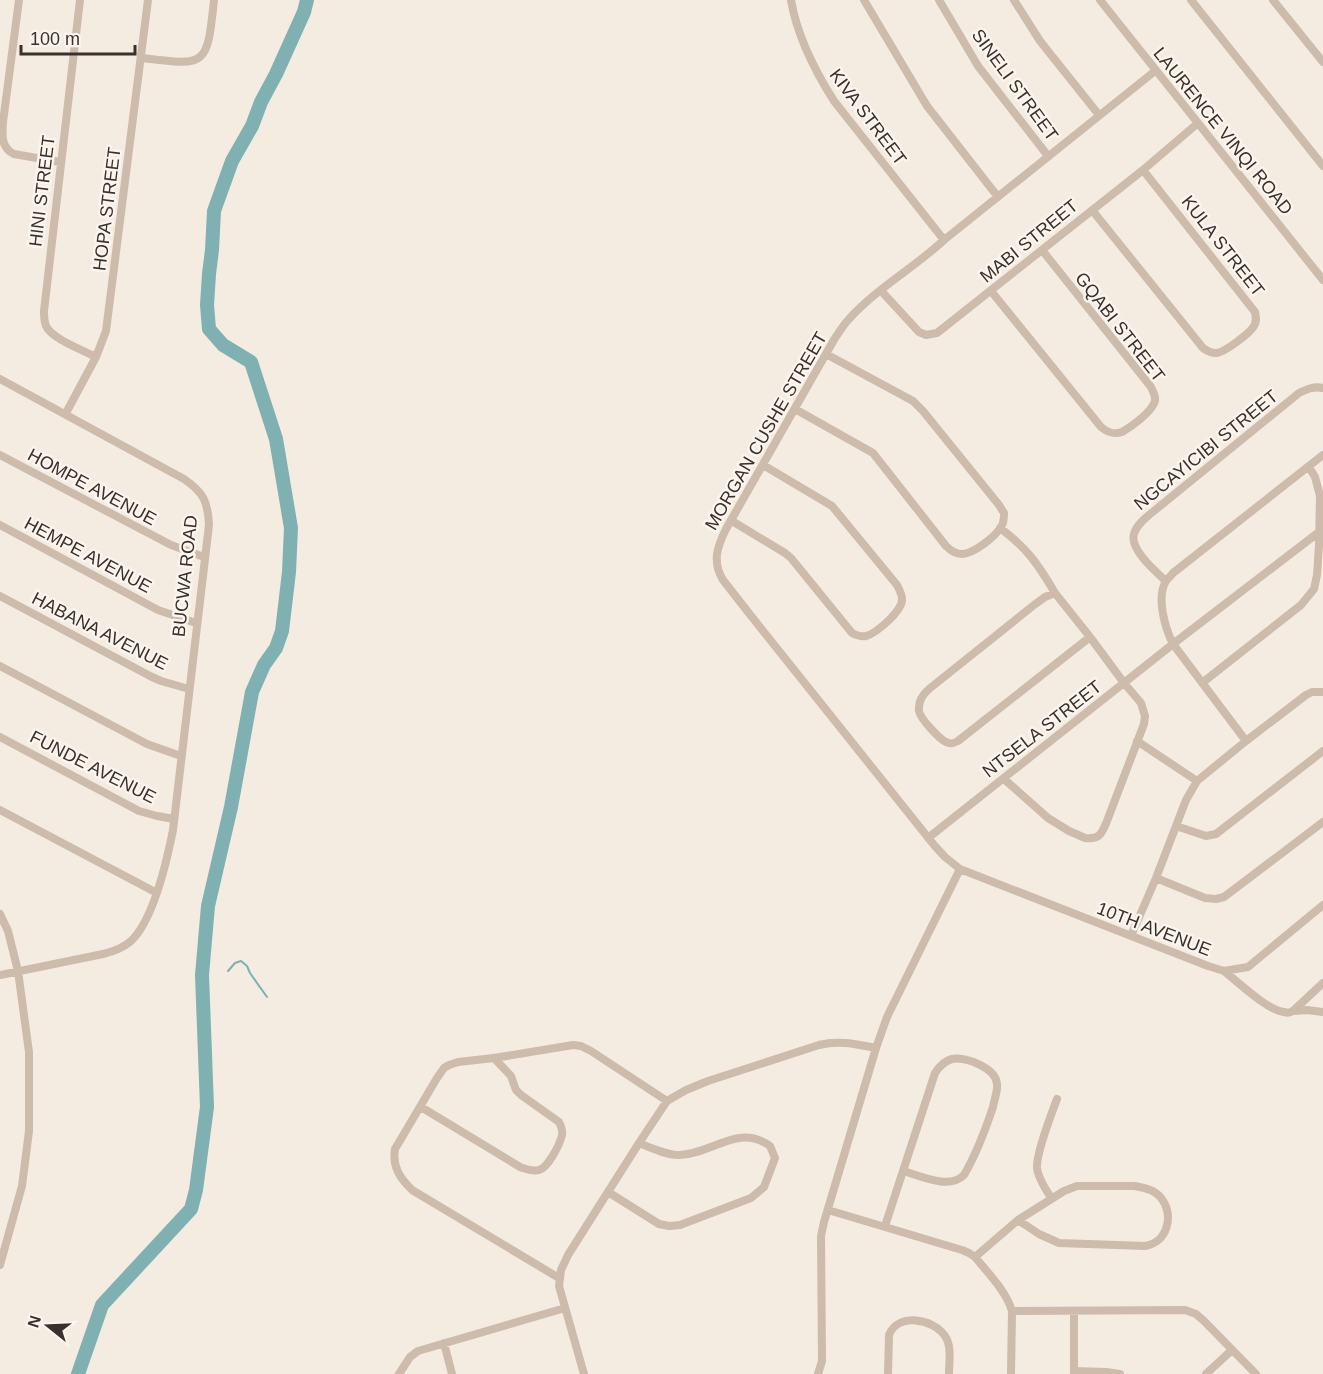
<svg xmlns="http://www.w3.org/2000/svg" width="1323" height="1374" viewBox="0 0 1323 1374" font-family="Helvetica,sans-serif">
<style>
.lines{fill:none;stroke-linecap:round;stroke-linejoin:round}
.stream{stroke:#7fb0b2;stroke-width:2}
.river{stroke:#7fb0b2;stroke-width:14}
.street{stroke:#cdbbac;stroke-width:8}
.labels{text-anchor:middle;dominant-baseline:central;stroke-width:5;stroke-linejoin:round;paint-order:stroke}
.street-label{font-size:18px;fill:#3b302b;stroke:#fbf5ee}
</style>
<rect width="100%" height="100%" fill="#f4ebe1"/>
<g class="lines">
<!-- stream -->
<path class="stream" d="M228,971l7,-8 6,-2 6,5 3,7 17,24"/>
<!-- river -->
<path class="river" d="M78,1374l24,-69 89,-96 5,-19 11,-83 -5,-132 6,-69 23,-99 21,-115 12,-27 12,-17 6,-17 7,-59 2,-44 -15,-89 -25,-77 -28,-17 -14,-16 -2,-24 2,-31 3,-24 2,-39 18,-50 20,-35 9,-24 15,-28 28,-62 3,-12"/>
<!-- street -->
<path class="street" d="M19,0l-16,122c-1,13 -2,26 11,32l46,8
M80,0l-36,311c0,5 0,10 2,15 6,13 37,24 50,31
M791,0c6,36 24,71 43,101l110,139
M864,0l63,106 71,91
M939,0l39,66 70,90
M1014,0l26,41 59,74
M1100,0l223,280
M1191,0l132,166
M1273,0l50,62
M141,58c66,8 66,9 73,-58
M1155,71l-211,169c-30,28 -67,48 -95,79 -5,5 -9,12 -14,19l-109,191c-9,18 -14,33 -3,51l25,32 186,233 11,12 15,12 248,97 16,5 24,-4 75,-62
M1092,210l111,138c4,3 8,5 13,5 8,0 34,-20 38,-27 3,-5 2,-9 1,-14l-112,-142
M882,289l2,5 35,38 7,3 11,-2 206,-163 55,-47
M991,291l110,136c6,5 12,8 21,5 9,-5 30,-20 33,-31 1,-5 -2,-9 -4,-14l-109,-137
M0,379l184,100c19,13 24,22 25,46l-36,305c-6,30 -19,88 -41,110 -8,8 -19,11 -29,14l-103,21
M795,409l78,44 73,93c4,4 10,8 16,8 11,0 33,-17 39,-27 3,-4 3,-9 3,-14l-5,-8 -76,-94 -10,-10 -87,-47
M66,413l30,-56 10,-26 42,-331
M0,455l171,90 33,12
M732,521l53,32 6,5 61,75c4,2 10,4 14,3 11,-3 37,-26 36,-37 0,-5 -3,-10 -5,-14l-65,-79 -69,-41
M0,525l158,85 38,13
M1000,528c27,20 38,36 55,65
M1166,581c-10,-9 -37,-32 -32,-47 2,-8 9,-14 15,-19l150,-122c8,-4 15,-7 24,-5
M0,596l150,80 11,5 28,8
M0,666l147,78 34,12
M1202,683l99,-78 13,-16 3,-14 2,-30 1,-49 -5,-19 -6,-10
M0,737l139,74 18,5 17,3
M1137,741l60,40
M1246,741l-73,-97c-8,-16 -17,-47 -7,-63 2,-3 5,-5 7,-8l150,-118
M1004,779l44,39 21,13 16,7c15,2 17,-5 22,-17l37,-97 1,-8 -4,-13 -17,-20 -34,-46 -35,-44 -10,4 -11,8 -105,84c-7,6 -11,13 -10,22 1,7 22,31 30,32 2,1 7,-1 9,-2l132,-104
M0,810l157,83
M1176,826l30,10 10,-2 107,-83
M928,838l245,-194 146,-112
M1156,878l49,20 11,1 8,-2 99,-75
M0,914l8,17 10,40 11,81v79l-7,55 -22,79
M1131,936l25,-58 30,-78 11,-19 49,-40 60,-46 6,-3h11
M1224,971c14,11 43,39 60,41 4,1 5,1 9,-1l30,-28
M1293,1011l14,-1 16,2
M421,1107l99,60c6,2 12,5 19,3 9,-2 21,-26 23,-35 1,-5 -1,-9 -3,-13l-38,-27 -5,-5 -5,-14 -17,-18
M608,1192l51,32 10,2 11,-1 71,-27 13,-11 11,-29 -5,-12c-32,-23 -57,8 -91,9 -13,0 -28,-7 -40,-12
M1051,1198c-5,-9 -13,-19 -14,-30 -1,-15 14,-53 20,-69
M828,1210l134,40 7,3 6,4c13,16 31,34 37,54l-1,63
M885,1226l50,-153c4,-6 9,-12 17,-14 13,-3 44,9 45,25 1,7 -3,16 -4,23 -8,24 -16,46 -29,68 -15,15 -43,1 -61,-4
M975,1257l43,-37 46,-29 13,-5h58c10,2 20,4 26,12 14,17 6,45 -16,48l-86,-3 -20,-9 -21,-14
M559,1278l-147,-88c-12,-12 -20,-23 -17,-41l42,-71 7,-10 5,-3 9,-3 36,-4 79,-13 8,1 10,5 76,50
M1012,1311l173,-1 11,4 8,7 52,53
M444,1343l8,31
M1074,1371l32,1 14,2
M399,1374l11,-17 8,-6 147,-43
M584,1374l-25,-88 2,-16 7,-15 71,-112 28,-42 19,-11 22,-9 111,-36c20,-5 37,-1 57,3
M818,1374l4,-13 -1,-125 3,-14 52,-174 11,-31 73,-148
M888,1374l1,-39c9,-23 45,-16 56,1 7,10 4,26 4,38
M1074,1374v-63
M1206,1374l26,-24"/>
</g>
<g class="labels">
<!-- street labels -->
<g class="street-label">
<text transform="translate(1015 85) rotate(54)">SINELI STREET</text>
<text transform="translate(868 117) rotate(53)">KIVA STREET</text>
<text transform="translate(1223 131) rotate(51)">LAURENCE VINQI ROAD</text>
<text transform="translate(42 191) rotate(-83)">HINI STREET</text>
<text transform="translate(107 209) rotate(-83)">HOPA STREET</text>
<text transform="translate(1029 241) rotate(-39)">MABI STREET</text>
<text transform="translate(1223 246) rotate(52)">KULA STREET</text>
<text transform="translate(1120 327) rotate(52)">GQABI STREET</text>
<text transform="translate(766 431) rotate(-60)">MORGAN CUSHE STREET</text>
<text transform="translate(1206 450) rotate(-39)">NGCAYICIBI STREET</text>
<text transform="translate(92 487) rotate(28)">HOMPE AVENUE</text>
<text transform="translate(88 555) rotate(28)">HEMPE AVENUE</text>
<text transform="translate(185 576) rotate(-84)">BUCWA ROAD</text>
<text transform="translate(100 631) rotate(27)">HABANA AVENUE</text>
<text transform="translate(1042 729) rotate(-38)">NTSELA STREET</text>
<text transform="translate(93 767) rotate(27)">FUNDE AVENUE</text>
<text transform="translate(1154 929) rotate(21)">10TH AVENUE</text>
</g>
</g>
<!-- north arrow -->
<g transform="translate(48 1326) rotate(288)" stroke="#fbf5ee" stroke-width="4.5" paint-order="stroke">
<path d="M0-4.5L10 22L0 15L-10 22Z" fill="#3b302b"/>
<text y="-9" font-size="16" font-weight="bold" text-anchor="middle" fill="#3b302b">N</text>
</g>
<!-- scale -->
<path d="M21 45v9h114v-9" fill="none" stroke="#3b302b" stroke-width="3"/>
<text x="30" y="45" font-size="18" fill="#3b302b" stroke="#fbf5ee" stroke-width="4.5" paint-order="stroke">100 m</text>
</svg>
